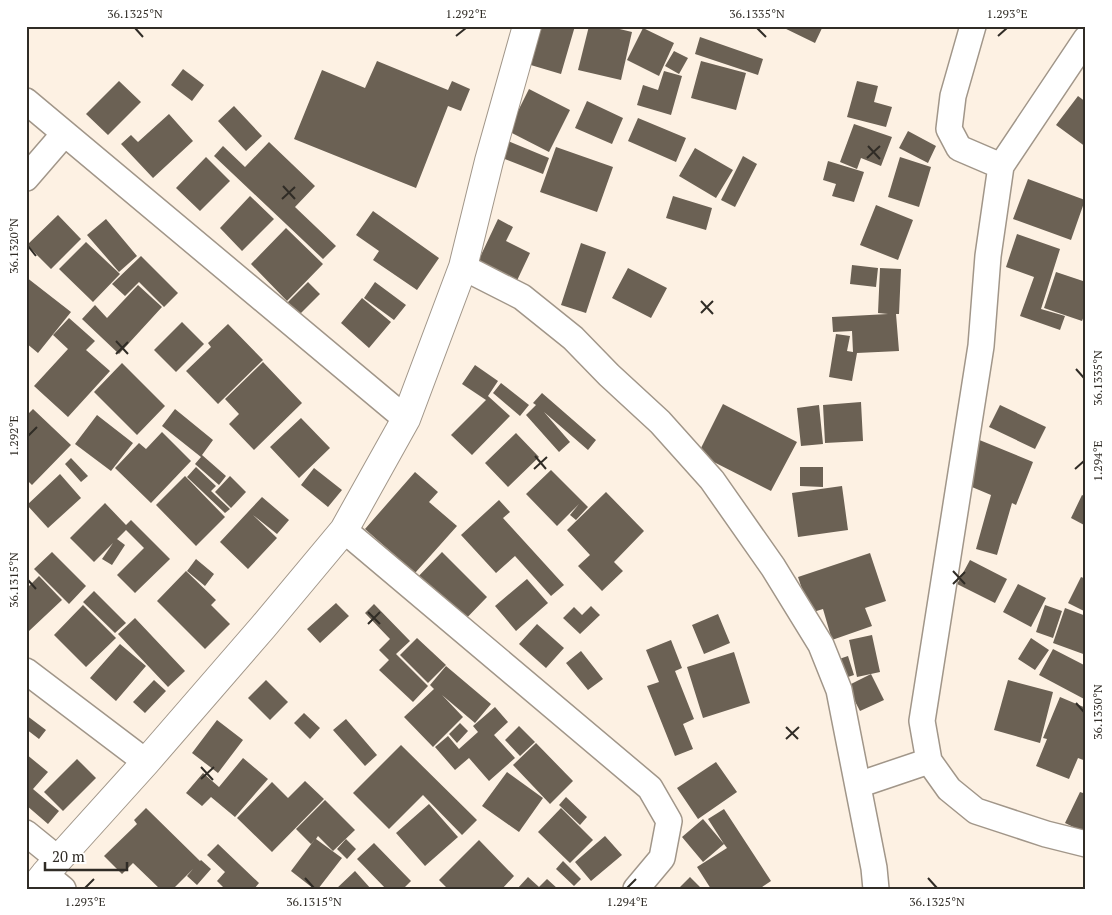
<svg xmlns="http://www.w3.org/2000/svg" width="1112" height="915" viewBox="0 0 1112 915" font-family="'PT Serif',serif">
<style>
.building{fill:#6b6154}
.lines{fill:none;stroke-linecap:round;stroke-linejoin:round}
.minor-casing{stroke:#a19689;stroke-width:28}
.secondary-casing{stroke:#a19689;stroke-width:30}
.minor{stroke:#fff;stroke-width:25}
.secondary{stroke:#fff;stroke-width:28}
.ticks{fill:none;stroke:#302c26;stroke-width:2}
.neatline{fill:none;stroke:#302c26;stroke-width:2}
.ticks-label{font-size:12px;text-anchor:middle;fill:#302c26}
</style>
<rect width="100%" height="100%" fill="#fdf1e3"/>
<!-- building -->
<path class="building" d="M536,26h39l-14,48 -37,-11z
M589,26h18l25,6 -11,48 -43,-10z
M780,26h43l-8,17z
M643,28l31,15 -15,33 -32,-16z
M700,37l63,22 -5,16 -63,-21z
M674,51l14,7 -9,16 -14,-8z
M377,61l71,29 4,-9 18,8 -9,22 -13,-5 -32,82 -122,-49 28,-69 43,18z
M701,61l45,12 -10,37 -45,-12z
M183,69l21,16 -12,16 -21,-16z
M664,71l18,5 -11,39 -34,-10 6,-20 15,5z
M119,81l22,21 -33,33 -22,-21z
M857,81l21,5 -4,16 18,5 -6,20 -39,-10z
M529,89l41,21 -21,42 -41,-21z
M1078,96l8,6v45l-30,-22z
M587,101l36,17 -11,26 -37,-16z
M234,106l28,30 -16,15 -28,-30z
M169,114l24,27 -40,37 -32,-34 10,-9 7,7z
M638,118l48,20 -10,24 -48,-21z
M854,124l38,13 -11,29 -20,-8 -4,11 -17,-7z
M908,131l28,15 -8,17 -29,-15z
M508,141l41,17 -6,16 -41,-16z
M269,142l46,44 -20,21 41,39 -13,13 -109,-103 9,-10 22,21z
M556,147l57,20 -16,45 -57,-20z
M695,148l38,22 -17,28 -37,-22z
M743,156l14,8 -22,43 -14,-7z
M206,157l24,24 -30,30 -24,-23z
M900,157l31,10 -12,40 -31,-10z
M828,161l36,11 -10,30 -22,-6 4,-12 -13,-4z
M1028,179l57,21 -14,40 -58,-21z
M250,196l24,23 -32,32 -22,-23z
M673,196l39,12 -6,22 -40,-12z
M876,205l37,15 -15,40 -38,-15z
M373,211l66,47 -22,32 -44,-30 6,-9 -23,-16z
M58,215l23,24 -30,30 -24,-24z
M106,219l31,37 -18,16 -32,-37z
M498,219l15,8 -7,14 24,12 -17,36 -39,-19z
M286,228l37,36 -36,37 -36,-37z
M1017,234l43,15 -19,60 24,7 -5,14 -40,-14 14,-39 -28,-10z
M86,242l34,32 -27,28 -34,-33z
M581,243l25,9 -20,61 -25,-8z
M141,256l37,37 -14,14 -25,-25 -14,14 -13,-12z
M852,265l26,3 -2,19 -26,-3z
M628,268l39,20 -16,30 -39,-20z
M880,268l21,1 -2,45h-3l3,37 -42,2 -5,28 -23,-4 7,-43 14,2 -3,15 6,1 -1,-21 -19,1 -1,-15 56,-3 -10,-1z
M1056,272l30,10v29l-4,10 -38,-13z
M26,277l45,35 -33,41 -12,-10z
M308,282l12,12 -30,30 -7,-17z
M375,282l31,23 -12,15 -30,-22z
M138,285l24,22 -43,47 -37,-35 13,-14 12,13z
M362,298l29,24 -22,26 -28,-25z
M69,318l26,23 -9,9 24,21 -42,46 -34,-31 34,-37 -15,-14z
M182,322l22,22 -28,28 -22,-22z
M228,324l35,36 -45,44 -32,-33 25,-24 -3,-4z
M263,362l39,41 -48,47 -25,-26 10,-10 -14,-15z
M122,363l43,43 -28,29 -43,-43z
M475,365l23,16 -10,15 22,20 -38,39 -21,-20 35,-35 -24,-16z
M501,383l28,22 -9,11 -27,-23z
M542,393l54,47 -8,10 -44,-38 26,30 -11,10 -33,-37 10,-10 -3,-2z
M861,402l2,39 -38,2 -2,-38z
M723,404l74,38 -26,49 -73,-37z
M819,405l4,39 -22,2 -4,-38z
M1000,405l46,22 -11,22 -46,-22z
M33,409l38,36 -39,40 -6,-6v-63z
M175,409l38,31 -11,15 24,21 -7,9 -24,-21 6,-7 -39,-31z
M97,415l36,28 -22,28 -36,-27z
M301,418l29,30 -31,30 -29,-31z
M162,432l29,29 -40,42 -36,-35 24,-25 7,6z
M516,433l23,24 -31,30 -23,-24z
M977,439l56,23 -17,43 -4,-2 -15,52 -21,-6 15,-54 -31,-13z
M71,458l17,18 -7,6 -16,-18z
M196,467l20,19 -5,5 19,18 -5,4 -38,-36z
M800,467h23v20l-23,-1z
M314,468l28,22 -14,17 -27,-22z
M551,470l37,37 -12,13 -6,-5 9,-11 -22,22 -31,-32z
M415,472l23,20 -9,10 28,24 -42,47 -50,-44z
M60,474l21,24 -33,30 -21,-23z
M185,476l40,41 -29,29 -40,-41z
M230,476l16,16 -15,16 -16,-16z
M842,486l6,44 -50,7 -6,-44z
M606,492l38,39 -30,31 9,9 -21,20 -24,-25 12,-11 -23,-25z
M1082,495l4,2v29l-15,-8z
M262,497l27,23 -12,14 -24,-19 24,23 -29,31 -28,-27z
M499,500l11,12 -7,6 61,67 -13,11 -36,-40 -19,17 -35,-38z
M105,503l21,22 5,-5 39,39 -35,34 -18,-18 27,-27 -18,-18 -9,9 8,6 -13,20 -10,-6 11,-16 -19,19 -24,-24z
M52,552l34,34 -17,18 -35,-35z
M442,552l45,45 -30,31 -45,-45z
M870,553l16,48 -21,7 7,18 -40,14 -9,-31 -13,4 -12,-36z
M196,559l18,15 -9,12 -18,-15z
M970,560l37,19 -12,24 -38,-19z
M186,571l30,29 -5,5 19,19 -25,25 -48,-48z
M39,576l23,24 -33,31 -3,-3v-39z
M1081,577l5,2v33l-18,-9z
M527,579l21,24 -32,28 -21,-25z
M1018,584l28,14 -15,29 -28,-15z
M94,591l32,32 -11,10 -32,-31z
M336,603l13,13 -29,27 -13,-14z
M374,604l36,37 -14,13 32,32 -15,16 -34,-32 10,-10 -10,-10 11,-11 -25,-26z
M83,605l33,33 -30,29 -32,-32z
M1045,605l17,6 -9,27 -17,-6z
M591,606l9,9 -20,19 -17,-16 11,-11 8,8z
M1065,608l21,8v39l-33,-12z
M718,614l12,29 -26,11 -12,-29z
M135,618l50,53 -17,16 -50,-53z
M537,624l27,24 -18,20 -27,-24z
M872,635l8,37 -23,5 -8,-37z
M417,638l29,27 -18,18 -28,-28z
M1031,638l18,12 -14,20 -17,-11z
M671,640l11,28 -7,3 19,48 -11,5 10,25 -18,7 -28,-70 12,-4 -13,-32z
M120,644l26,22 -30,35 -26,-23z
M1053,649l33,17v34l-47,-25z
M581,651l22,28 -15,11 -22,-27z
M734,652l16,51 -47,15 -16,-51z
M848,656l6,19 -15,5 -6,-19z
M446,666l45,38 -16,19 -33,-28 21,22 -30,30 -29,-30 30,-28 -4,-4z
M871,674l13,26 -24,11 -13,-25z
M154,680l12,11 -21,22 -12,-11z
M266,680l22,22 -18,18 -22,-22z
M1008,680l45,12 -13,51 -46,-13z
M1060,697l26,11v53l-8,-3 -9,21 -33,-13 11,-27 -4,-1z
M495,707l13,15 -14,13 21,23 -26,23 -20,-23 -14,12 -20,-23 13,-11 11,13 19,-17 -5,-6z
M304,713l16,15 -10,11 -16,-16z
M26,715l20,15 -7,9 -13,-10z
M346,719l31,36 -12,11 -32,-36z
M217,720l26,20 -25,33 -26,-20z
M460,723l8,8 -11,12 -8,-9z
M519,726l16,16 -15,14 -15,-16z
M536,743l37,38 -23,23 -37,-39z
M401,745l76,75 -15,15 -39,-40 -34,34 -36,-36z
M26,754l22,18 -15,17 26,22 -11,13 -22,-19z
M243,758l25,21 -33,38 -24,-20 -9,9 -16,-13 17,-20 16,14z
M77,759l19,19 -33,33 -19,-19z
M716,762l21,30 -39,27 -21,-31z
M507,772l36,26 -24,34 -37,-26z
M305,781l19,18 -52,53 -35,-34 35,-36 16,16z
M1080,792l6,2v39l-21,-10z
M566,797l21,20 -7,8 -21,-20z
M325,800l30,30 -22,21 -15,-15 -2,3 26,19 -24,31h-4l-23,-18 24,-32 -4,5 -15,-15z
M429,804l29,33 -33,29 -29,-33z
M146,808l54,53 1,-1 10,9 -14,16 -10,-9 6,-7 -20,20h-13l-27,-26 -11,11 -18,-18 33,-32 -3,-4z
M561,808l32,32 -23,23 -32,-31z
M724,809l47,72 -12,8h-48l-14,-22 30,-19 -3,-4 -21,18 -21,-25 21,-18 21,25 -16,-25z
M605,836l17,19 -31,26 -16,-19z
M346,839l10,10 -9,10 -10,-10z
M479,840l35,36 -12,13h-54l-9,-9z
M374,843l37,38 -8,8h-17l-29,-30z
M218,844l41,39 -5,6h-29l-8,-8 8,-9 -18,-17z
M563,861l18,18 -7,7 -18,-17z
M355,871l16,18h-35z
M528,877l11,10 8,-8 11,10h-41z
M690,877l12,12h-24z"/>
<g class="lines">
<!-- minor casing -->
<g class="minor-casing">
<path id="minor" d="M973,26l-20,70 -4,33 10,19 42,18
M1086,39l-85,127 -13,90 -7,90 -59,375 7,40 20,28 27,22 70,23 40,10
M26,101l380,318
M26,178l38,-44
M463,267l59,30 51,41 36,37 51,47 52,58 61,87 48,78 18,45 35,178 2,21
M344,530l306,258 19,33 -7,37 -26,31
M26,671l120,91
M858,785l71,-24
M26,833l32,26
M45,874l18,15"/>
</g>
<!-- secondary casing -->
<g class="secondary-casing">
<path id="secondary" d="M33,889l12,-15 101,-112 117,-135 81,-97 62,-111 57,-152 26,-106 38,-135"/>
</g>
<!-- minor -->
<use href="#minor" class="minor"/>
<!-- secondary -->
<use href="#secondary" class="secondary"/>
</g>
<!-- ticks -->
<path class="ticks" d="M135,28l8,9M757,28l9,9M456,36l10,-8M998,36l9,-8M868,146l12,13M867,158l13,-12M283,186l12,13M282,199l13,-12M28,246l8,10M701,301l12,13M701,313l12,-12M116,341l12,13M116,354l12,-12M1076,369l8,9M28,436l9,-9M535,456l11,13M534,469l13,-12M1075,469l9,-8M953,571l12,13M28,580l8,9M953,584l12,-12M368,612l12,12M368,624l12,-12M1076,703l8,9M786,727l12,12M786,739l13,-12M201,767l12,13M201,779l13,-12M305,878l9,10M928,878l9,10M85,888l9,-9M627,888l9,-9"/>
<!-- border -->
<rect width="1112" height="915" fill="none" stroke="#ffffff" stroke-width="55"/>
<!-- scale -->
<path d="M45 862v8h82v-8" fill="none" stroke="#302c26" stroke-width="2.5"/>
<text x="52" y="862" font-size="15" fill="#302c26" stroke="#ffffff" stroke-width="4" paint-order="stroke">20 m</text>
<rect x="28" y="28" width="1056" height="860" class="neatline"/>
<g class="ticks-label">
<text x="135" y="18">36.1325°N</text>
<text x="466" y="18">1.292°E</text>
<text x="757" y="18">36.1335°N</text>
<text x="1007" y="18">1.293°E</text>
<text transform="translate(14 246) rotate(-90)" y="4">36.1320°N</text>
<text transform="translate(1098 378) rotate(-90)" y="4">36.1335°N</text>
<text transform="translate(14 436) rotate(-90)" y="4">1.292°E</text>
<text transform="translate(1098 461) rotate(-90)" y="4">1.294°E</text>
<text transform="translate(14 580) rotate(-90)" y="4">36.1315°N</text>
<text transform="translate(1098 712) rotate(-90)" y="4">36.1330°N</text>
<text x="85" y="906">1.293°E</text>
<text x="314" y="906">36.1315°N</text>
<text x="627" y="906">1.294°E</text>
<text x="937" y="906">36.1325°N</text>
</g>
</svg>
